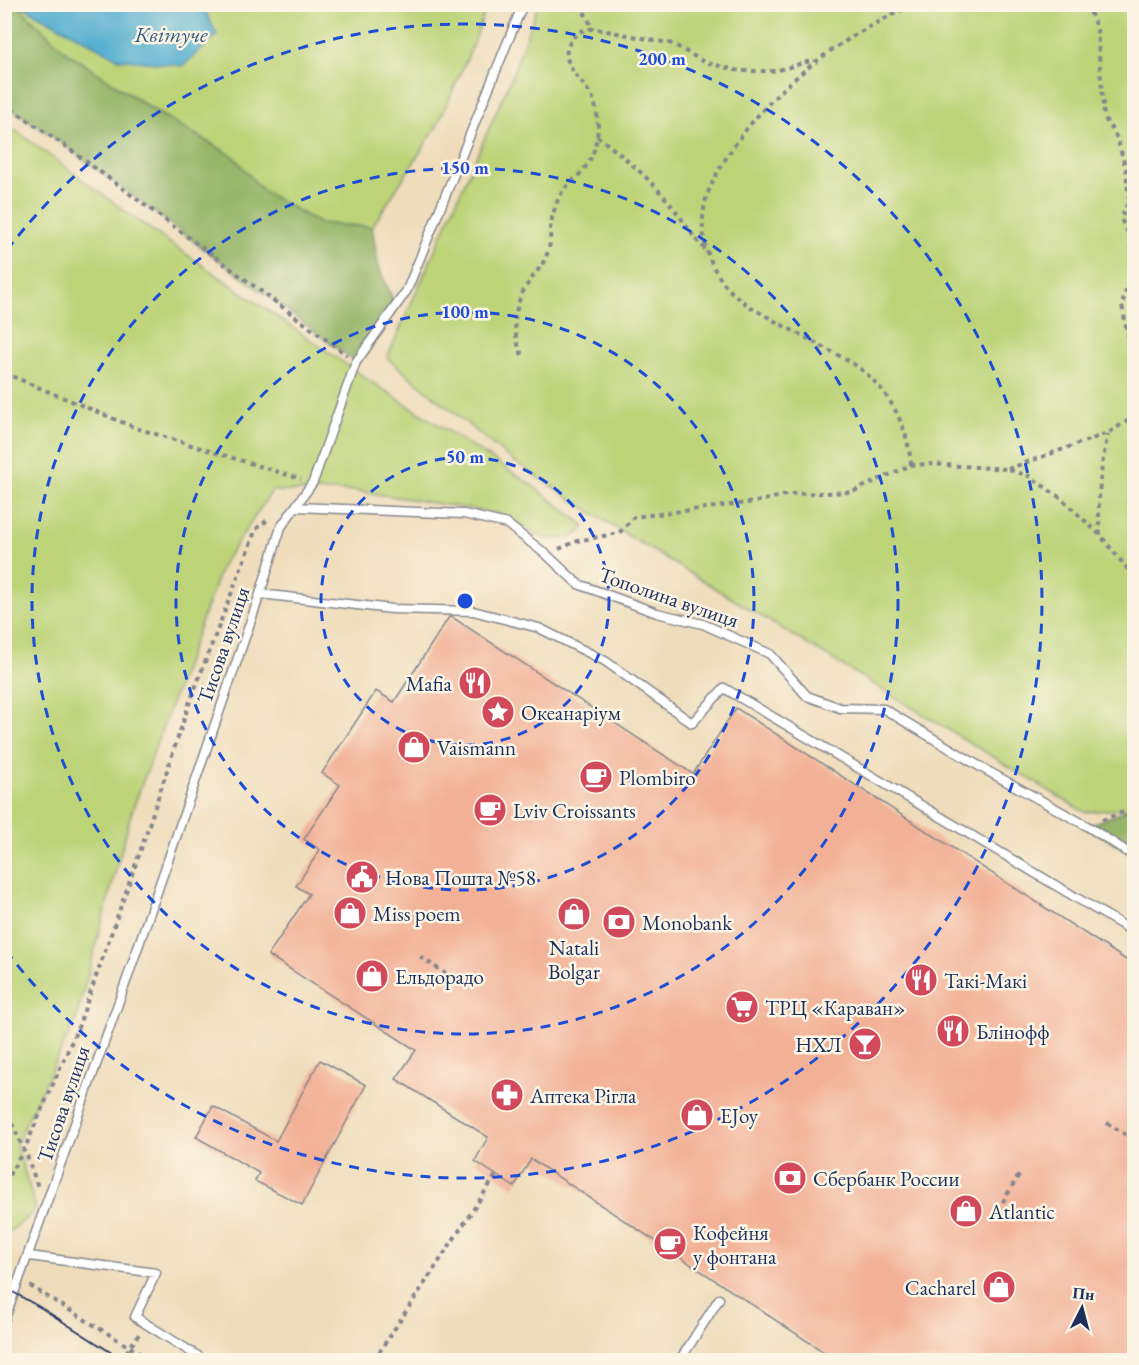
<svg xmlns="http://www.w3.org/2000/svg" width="1139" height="1365" viewBox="0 0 1139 1365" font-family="'EB Garamond',serif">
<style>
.green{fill:#bcd377;stroke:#6c816a;stroke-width:1.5}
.forest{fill:#95b568;stroke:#587263;stroke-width:1.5}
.water{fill:#53aed0;stroke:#376e97;stroke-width:1.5}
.building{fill:#f2b196}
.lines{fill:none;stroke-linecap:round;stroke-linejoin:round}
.service-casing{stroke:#85868c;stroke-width:11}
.path{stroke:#85868c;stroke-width:4;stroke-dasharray:4.5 4.5;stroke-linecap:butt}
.service{stroke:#fff;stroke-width:8}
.tram{stroke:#1b2f5e;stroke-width:1.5}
.ring{fill:none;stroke:#1d4ed8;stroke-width:3;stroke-dasharray:10 8}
.labels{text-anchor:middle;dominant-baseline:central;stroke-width:5;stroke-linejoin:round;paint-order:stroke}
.street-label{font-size:21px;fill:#1b2f5e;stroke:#fcf5e5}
.poi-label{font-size:21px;fill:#1b2f5e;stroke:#fcf5e5;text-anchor:start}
.water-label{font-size:22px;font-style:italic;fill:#2f5b86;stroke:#fcf5e5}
.centre{fill:#1d4ed8;stroke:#fcf5e5;stroke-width:3}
.ring-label{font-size:18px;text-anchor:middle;font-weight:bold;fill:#1d4ed8;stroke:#fcf5e5;stroke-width:5;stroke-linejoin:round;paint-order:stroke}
</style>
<rect width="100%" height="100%" fill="#fcf5e5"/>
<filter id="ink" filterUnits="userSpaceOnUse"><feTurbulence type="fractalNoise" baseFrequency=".0167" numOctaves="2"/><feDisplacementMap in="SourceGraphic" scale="12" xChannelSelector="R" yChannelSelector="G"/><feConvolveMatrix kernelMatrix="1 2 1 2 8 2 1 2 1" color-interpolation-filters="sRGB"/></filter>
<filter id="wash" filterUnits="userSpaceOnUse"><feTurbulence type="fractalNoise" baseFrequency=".008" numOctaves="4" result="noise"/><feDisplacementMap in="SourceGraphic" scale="24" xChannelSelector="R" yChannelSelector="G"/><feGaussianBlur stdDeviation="1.35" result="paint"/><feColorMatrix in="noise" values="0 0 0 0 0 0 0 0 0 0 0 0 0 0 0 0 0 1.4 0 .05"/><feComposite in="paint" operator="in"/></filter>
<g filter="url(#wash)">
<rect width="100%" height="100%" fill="#efdcba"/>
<!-- green -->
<path class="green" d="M17,5l200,30 -15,-30h285l-13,38 -37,83 -65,101 -53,-4 -57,-32 -29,-35 -73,-42 -94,-62z
M538,5h596v465l-4,19 4,22v297l-50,4 -470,-285 -101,-66 -126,-103 123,-277z
M4,122l143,105 226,156 156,100 55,42 -4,8 -10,5 -24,1 -49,-26 -139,-22h-86l-50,74 -91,249 -55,205 -60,125 20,65 -15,14 -16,12z"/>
<!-- forest -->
<path class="forest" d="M5,5h12l49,47 93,62 74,42 30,35 56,32 53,4 7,42 17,37 -40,56 -292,-217 -59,-41z
M1132,808h2v48l-47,-30z"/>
<!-- water -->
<path class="water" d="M20,5h182l15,30 -34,31 -64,-7z"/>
<g id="blocks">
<!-- building -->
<path class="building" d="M449,617h3l241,157 43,-66 398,257v395h-298l-305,-201 -17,28 -39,-26 13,-24 -92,-58 20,-29 -148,-95 41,-61 -13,-8 24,-36 -16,-11 36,-54 -18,-12 54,-82 18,11z
M320,1060l46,25 -64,120 -47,-24 4,-8 -63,-36 17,-31 63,35z"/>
</g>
</g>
<g filter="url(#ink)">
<use href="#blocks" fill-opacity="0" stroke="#85868c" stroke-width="1.5"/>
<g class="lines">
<!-- service casing -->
<g class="service-casing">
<path id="service" d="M296,507l168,7 43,10 40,31 31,29 79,29 46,11 67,30 37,42 33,12 44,1 100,60 103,57 47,30
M260,594l132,15 81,2 66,17 66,33 87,62 32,-35 410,244
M29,1256l127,17 -21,44 69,43
M4,1321l124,-345 132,-382 21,-67 32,-45 43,-120 51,-72 116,-286
M680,1360l39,-61"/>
</g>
<!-- path -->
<path class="path" d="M580,4l13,25
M1087,4l10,26 7,87 13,21 9,31 3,31 -8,19 8,16 3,22 -1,16 -9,32 12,63
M4,104l60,41 283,210
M597,136c30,23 55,44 78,74 11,14 17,27 31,40
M522,355c-11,-24 -9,-51 7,-73 10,-14 16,-18 20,-35 2,-6 1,-13 1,-18 2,-12 5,-25 11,-35 5,-9 12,-13 19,-20 8,-9 14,-20 16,-32 3,-13 2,-28 -2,-41 -8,-20 -41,-39 -21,-63 6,-8 15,-10 24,-9l76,15 31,18 35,9h36l39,-11
M4,373l132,55 165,51
M911,465c-3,-37 -19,-70 -48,-94 -13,-11 -28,-17 -42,-25 -26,-15 -55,-28 -79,-45 -32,-24 -47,-67 -35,-105 5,-15 14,-30 23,-44 45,-68 111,-115 185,-148
M1008,469l100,-36 26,-16
M1100,535c-3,-35 0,-67 8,-101
M559,549l18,-8 42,-8 15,-16 121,-15 35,-8 62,-2 59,-27 19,-1 77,5 22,7 33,23 38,36 34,42
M1132,808l-2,-31 4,-12
M1102,820l32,-12
M420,957l42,27
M4,1107l23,49 11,31
M1107,1123l27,17
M4,1183l20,-33 55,-125 62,-176 48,-145 67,-175 13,-10
M998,1210l22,-37
M30,1286l121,74
M121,1360l18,-26
M374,1360l122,-185"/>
<!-- service -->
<use href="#service" class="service"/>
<!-- tram -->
<path class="tram" d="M4,1287l39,22 80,51"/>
</g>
</g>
<!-- distance rings -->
<g class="ring">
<circle cx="465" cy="601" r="144"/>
<circle cx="465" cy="601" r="289"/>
<circle cx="465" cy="601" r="433"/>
<path d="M7 250A577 577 0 1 1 7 952"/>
</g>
<!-- icons -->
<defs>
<g id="restaurant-disc" transform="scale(1.725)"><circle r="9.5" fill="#d1495b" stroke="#fcf5e5"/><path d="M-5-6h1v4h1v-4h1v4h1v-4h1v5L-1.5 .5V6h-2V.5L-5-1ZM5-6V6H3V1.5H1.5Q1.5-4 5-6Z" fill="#fff"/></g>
<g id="sight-disc" transform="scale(1.725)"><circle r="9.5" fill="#d1495b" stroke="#fcf5e5"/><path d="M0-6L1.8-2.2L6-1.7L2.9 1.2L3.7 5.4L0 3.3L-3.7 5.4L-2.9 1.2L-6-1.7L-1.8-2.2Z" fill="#fff"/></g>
<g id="shop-disc" transform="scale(1.725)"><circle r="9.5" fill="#d1495b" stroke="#fcf5e5"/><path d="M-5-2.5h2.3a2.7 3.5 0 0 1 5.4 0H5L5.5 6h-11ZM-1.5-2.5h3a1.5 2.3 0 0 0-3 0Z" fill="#fff"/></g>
<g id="cafe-disc" transform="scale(1.725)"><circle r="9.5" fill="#d1495b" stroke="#fcf5e5"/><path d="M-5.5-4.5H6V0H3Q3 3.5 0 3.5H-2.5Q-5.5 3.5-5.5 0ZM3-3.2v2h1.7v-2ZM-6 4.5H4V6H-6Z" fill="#fff"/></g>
<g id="civic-disc" transform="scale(1.725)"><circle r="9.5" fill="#d1495b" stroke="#fcf5e5"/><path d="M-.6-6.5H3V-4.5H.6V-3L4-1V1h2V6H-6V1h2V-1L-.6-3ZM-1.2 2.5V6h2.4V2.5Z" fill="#fff"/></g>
<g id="bank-disc" transform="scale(1.725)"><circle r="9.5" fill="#d1495b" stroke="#fcf5e5"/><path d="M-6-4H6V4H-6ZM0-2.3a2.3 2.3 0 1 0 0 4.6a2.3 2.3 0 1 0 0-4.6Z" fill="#fff"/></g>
<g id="supermarket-disc" transform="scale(1.725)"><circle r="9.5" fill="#d1495b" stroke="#fcf5e5"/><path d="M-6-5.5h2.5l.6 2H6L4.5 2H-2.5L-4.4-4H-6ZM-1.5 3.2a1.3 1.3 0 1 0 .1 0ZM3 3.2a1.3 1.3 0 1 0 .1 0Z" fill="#fff"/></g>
<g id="bar-disc" transform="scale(1.725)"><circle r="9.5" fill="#d1495b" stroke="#fcf5e5"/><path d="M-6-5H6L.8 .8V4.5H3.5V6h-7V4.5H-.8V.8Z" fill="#fff"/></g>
<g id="pharmacy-disc" transform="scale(1.725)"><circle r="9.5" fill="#d1495b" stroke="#fcf5e5"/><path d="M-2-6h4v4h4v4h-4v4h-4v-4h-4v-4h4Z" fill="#fff"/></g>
</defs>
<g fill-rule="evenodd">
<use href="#restaurant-disc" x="475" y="683"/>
<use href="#sight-disc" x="498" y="712"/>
<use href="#shop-disc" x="414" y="747"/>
<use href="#cafe-disc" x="596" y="777"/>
<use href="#cafe-disc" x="490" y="810"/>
<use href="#civic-disc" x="362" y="877"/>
<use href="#shop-disc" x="350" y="913"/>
<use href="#shop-disc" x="574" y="914"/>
<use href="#bank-disc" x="619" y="922"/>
<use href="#shop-disc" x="372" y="976"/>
<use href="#restaurant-disc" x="921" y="980"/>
<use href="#supermarket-disc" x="742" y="1007"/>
<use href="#restaurant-disc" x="953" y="1031"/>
<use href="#bar-disc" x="865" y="1044"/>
<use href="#pharmacy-disc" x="507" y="1095"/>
<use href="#shop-disc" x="697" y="1115"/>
<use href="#bank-disc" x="790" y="1178"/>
<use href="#shop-disc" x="966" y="1211"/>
<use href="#cafe-disc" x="670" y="1244"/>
<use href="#shop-disc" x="999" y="1287"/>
</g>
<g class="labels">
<!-- street labels -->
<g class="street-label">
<text transform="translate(669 597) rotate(19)">Тополина вулиця</text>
<text transform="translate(223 645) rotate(-71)">Тисова вулиця</text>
<text transform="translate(63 1104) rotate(-71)">Тисова вулиця</text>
</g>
<!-- poi labels -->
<g class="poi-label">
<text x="452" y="683" text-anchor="end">Mafia</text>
<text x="521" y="712">Океанаріум</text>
<text x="437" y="747">Vaismann</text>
<text x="619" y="777">Plombiro</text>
<text x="513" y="810">Lviv Croissants</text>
<text x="385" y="877">Нова Пошта №58</text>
<text x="373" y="913">Miss poem</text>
<text x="642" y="922">Monobank</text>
<text x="574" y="947" text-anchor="middle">Natali<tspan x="574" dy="24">Bolgar</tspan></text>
<text x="395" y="976">Ельдорадо</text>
<text x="944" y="980">Такі-Макі</text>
<text x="765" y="1007">ТРЦ «Караван»</text>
<text x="976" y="1031">Блінофф</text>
<text x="842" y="1044" text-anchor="end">НХЛ</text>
<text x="530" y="1095">Аптека Рігла</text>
<text x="720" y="1115">EJoy</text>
<text x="813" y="1178">Сбербанк России</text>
<text x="989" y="1211">Atlantic</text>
<text x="693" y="1232">Кофейня<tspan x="693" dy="24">у фонтана</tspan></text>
<text x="976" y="1287" text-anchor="end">Cacharel</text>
</g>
<!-- water labels -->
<g class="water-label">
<text x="171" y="34">Квітуче</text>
</g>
</g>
<circle cx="465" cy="601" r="9" class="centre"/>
<g class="ring-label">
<text x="662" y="65">200 m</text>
<text x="465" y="174">150 m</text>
<text x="465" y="318">100 m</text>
<text x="465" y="463">50 m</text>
</g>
<!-- margin -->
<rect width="1139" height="1365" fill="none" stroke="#fcf5e5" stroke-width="24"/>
<!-- north arrow -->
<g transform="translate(1082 1308) rotate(6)" stroke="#fcf5e5" stroke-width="4.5" paint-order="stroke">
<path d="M0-4.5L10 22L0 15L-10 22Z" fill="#1b2f5e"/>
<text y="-9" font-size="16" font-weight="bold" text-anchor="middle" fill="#1b2f5e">Пн</text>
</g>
</svg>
